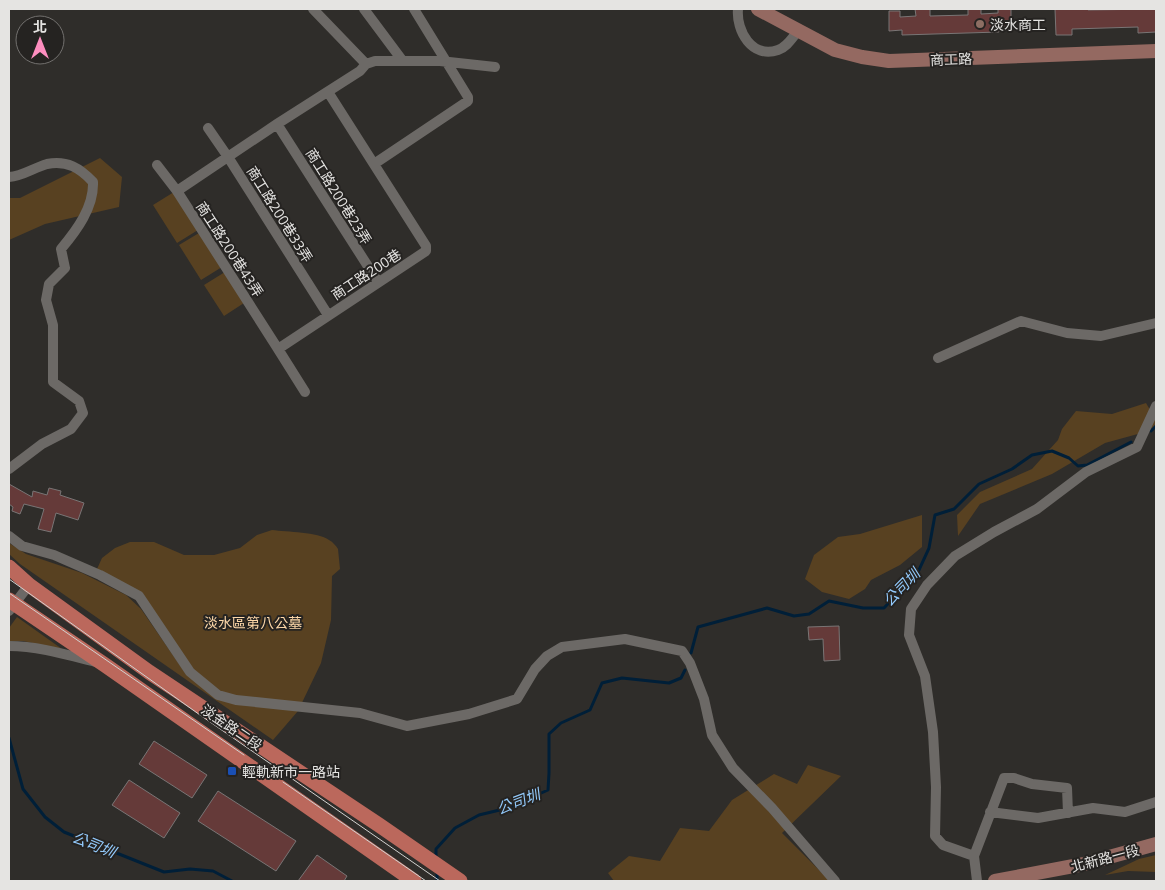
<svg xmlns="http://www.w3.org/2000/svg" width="1165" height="890" viewBox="0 0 1165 890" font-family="'Open Sans','Noto Sans TC',sans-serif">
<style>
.green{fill:#584121}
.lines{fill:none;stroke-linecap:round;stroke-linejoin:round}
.stream{stroke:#001f38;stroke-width:3}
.building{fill:#653a39;stroke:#797575}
.street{stroke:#6c6966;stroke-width:10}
.secondary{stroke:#946961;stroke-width:14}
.primary{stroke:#bb685c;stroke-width:15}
.tram{stroke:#d2d1cf;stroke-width:1}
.education-dot{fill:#8d6e63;stroke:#252321;stroke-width:2}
.transit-dot{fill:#1a4fb4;stroke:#252321;stroke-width:2}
.labels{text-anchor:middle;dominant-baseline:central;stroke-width:4;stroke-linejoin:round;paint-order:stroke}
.poi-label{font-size:14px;fill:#e5e4e2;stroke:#252321;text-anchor:start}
.street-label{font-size:14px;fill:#e5e4e2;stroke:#252321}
.park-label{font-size:14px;fill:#fdd8a9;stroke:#252321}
.water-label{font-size:15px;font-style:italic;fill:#93cafc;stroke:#252321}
</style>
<rect width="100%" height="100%" fill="#2f2d2a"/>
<!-- green -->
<path class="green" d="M100,158l22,19 -3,30 -74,17 -36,16v-42h11z
M174,192l24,38 -21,13 -24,-38z
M199,233l23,34 -21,13 -22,-35z
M225,272l19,31 -20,13 -20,-31z
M1146,403l10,17v9l-51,14 -53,31 -72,30 -22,32 -1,-21 23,-23 52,-23 26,-29 4,-11 14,-18 36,3z
M922,515v32l-22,18 -29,15 -6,9 -16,10 -27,-7 -17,-13 9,-24 24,-18 22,-3z
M272,530c15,2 46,2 57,10 4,2 7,6 9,9l2,20 -8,7 -1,44 -10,43 -23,48 -25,29 -253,-176 -11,-10v-11l17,11 56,19 44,22 15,14 45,65 34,17 -28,-22 -51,-76 -44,-24 5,-11 13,-10 15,-6h24l30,13h30l26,-7 17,-13z
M17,617l45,32 -39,-8h-14v-13z
M808,765l33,11 -59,57 48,48h-216l-6,-8 21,-17 31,5 20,-33 29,3 23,-31 42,-26 23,10z
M1156,855v17l-28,-1 -23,4 34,-16z"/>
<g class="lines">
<!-- stream -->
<path class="stream" d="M1151,431l5,-5
M691,653l7,-26 69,-19 27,8 15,-2 20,-13 34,7h21l34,-36 11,-24 6,-33 19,-6 25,-25 33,-15 20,-14 20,-4 17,7 9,8 9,-1 44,-23
M9,738l14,51 22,28 19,15 100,40 26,-3 23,2 19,10
M436,858v-9l19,-21 24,-13 29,-7 40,-18 1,-17v-39l12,-11 29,-13 12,-27 20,-5 47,5 12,-5 4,-8
M437,872v9"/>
</g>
<!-- building -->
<path class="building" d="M915,9h15v7l38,-1v-6h13v5l17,-1v-4h13v17l-12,1v5l-97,3v-5l-13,1v-20h11v6l16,-1z
M1055,9h33v1l68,-1v23l-18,1v-6l-66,2v6h-16z
M9,484l23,13 1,-6 14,4 2,-7 12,3 -1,4 24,8 -6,17 -22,-7 -5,19 -13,-3 6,-20 -20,-5 -4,10 -8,-3 1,-4 -4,-3z
M839,626l1,34 -16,1 -1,-22 -14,1 -1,-13z
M154,741l53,34 -15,23 -53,-34z
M129,780l51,33 -16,25 -52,-33z
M218,791l78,50 -20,30 -78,-50z
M317,855l30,21 -3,5h-46z"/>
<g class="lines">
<!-- street -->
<path class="street" d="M313,9l53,55
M364,9l38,51
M738,9c-2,22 14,50 40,41 9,-3 14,-12 20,-19
M277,124l101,158
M208,128l20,29 100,158
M374,164l94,-63v-4l-54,-88
M157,165l20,26 101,158
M9,177c14,-1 24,-9 38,-13 20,-4 33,4 46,18 1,25 -16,48 -32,67l4,19 -16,16 -3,16 7,25v57l26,19 4,12 -12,16 -29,15 -33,25
M177,191l100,-67 83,-53 6,-7 9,-3h65l55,6
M938,358l83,-37 46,12 34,3 55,-13
M305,392l-27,-43 148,-98v-5l-98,-154
M9,536l13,10 32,9 46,20 39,21 51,76 28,23 18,5 124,13 47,13 62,-12 48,-15 18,-30 12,-13 15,-9 63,-8 57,12 8,12 14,36 8,36 21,33 39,40 63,73
M9,611l20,-26
M9,646c29,0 59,9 87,16
M990,812l48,6 55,-10 32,4 31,-10
M974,856l-31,-11 -8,-9 1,-49 -3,-55 -8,-56 -16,-41 2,-26 16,-24 28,-29 39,-24 43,-23 49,-37 51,-25 19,-41
M977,881l-3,-25 30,-78h10l18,6 35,4 1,25"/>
<!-- secondary -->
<path class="secondary" d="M758,9l77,41 27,7 27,4 267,-10
M995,881l89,-17 72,-20"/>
<!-- primary -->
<path class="primary" d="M9,567l20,18 120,87 230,153 81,56
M9,600l96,65 309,216"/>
<!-- tram -->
<path class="tram" d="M9,579l191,136 240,166
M9,593l235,162
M283,782l143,99"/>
</g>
<!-- markers -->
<circle class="education-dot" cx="980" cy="24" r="5"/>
<rect class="transit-dot" x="227" y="766" width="10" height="10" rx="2.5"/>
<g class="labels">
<!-- poi labels -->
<g class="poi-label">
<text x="990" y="24">淡水商工</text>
<text x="242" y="771">輕軌新市一路站</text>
</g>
<!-- street labels -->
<g class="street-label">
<text transform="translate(951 59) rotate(-2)">商工路</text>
<text transform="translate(339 196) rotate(58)">商工路200巷23弄</text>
<text transform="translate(280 214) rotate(58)">商工路200巷33弄</text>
<text transform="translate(230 249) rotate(57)">商工路200巷43弄</text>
<text transform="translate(366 274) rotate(-33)">商工路200巷</text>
<text transform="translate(232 727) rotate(34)">淡金路二段</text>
<text transform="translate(1105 858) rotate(-15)">北新路一段</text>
</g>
<!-- park labels -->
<g class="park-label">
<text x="253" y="622">淡水區第八公墓</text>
</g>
<!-- water labels -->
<g class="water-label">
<text transform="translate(901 587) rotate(-46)">公司圳</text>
<text transform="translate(518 801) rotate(-21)">公司圳</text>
<text transform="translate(94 844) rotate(22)">公司圳</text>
</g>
</g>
<!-- border -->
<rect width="1165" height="890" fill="none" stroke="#e5e4e2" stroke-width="20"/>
<!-- north arrow -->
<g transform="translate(40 40)"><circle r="24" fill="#252321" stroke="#72706e"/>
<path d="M0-4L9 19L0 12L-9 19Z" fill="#fd8ebf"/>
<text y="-8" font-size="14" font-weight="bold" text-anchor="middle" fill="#e5e4e2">北</text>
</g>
</svg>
